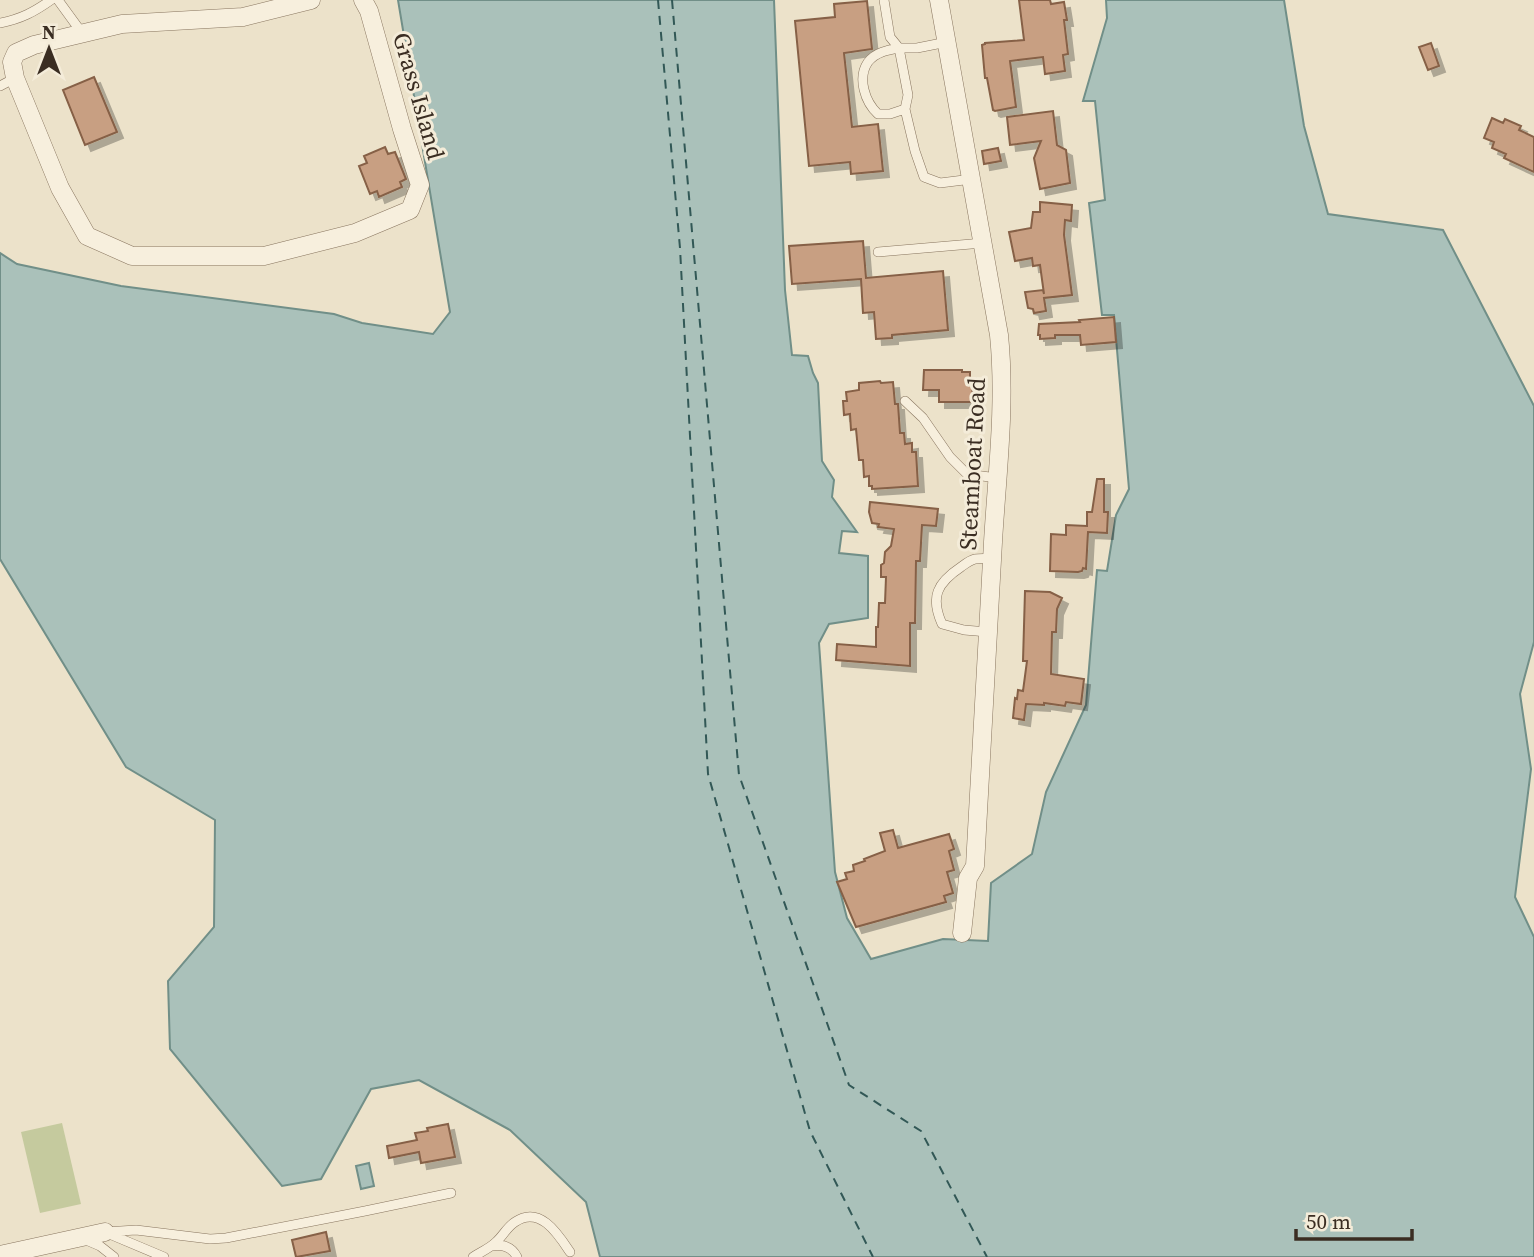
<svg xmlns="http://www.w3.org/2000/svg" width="1534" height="1257" viewBox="0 0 1534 1257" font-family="'Source Serif 4',serif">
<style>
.green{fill:#c5ca9e}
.water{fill:#aac1ba;stroke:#718f88;stroke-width:2}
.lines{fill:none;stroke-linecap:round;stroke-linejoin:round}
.ferry{stroke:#325856;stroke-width:2;stroke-dasharray:9 7;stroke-linecap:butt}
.building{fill:#c89f82;stroke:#866046;stroke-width:2;filter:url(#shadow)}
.lane-casing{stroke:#88755f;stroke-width:10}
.street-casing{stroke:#88755f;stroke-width:19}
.lane{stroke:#f7efdd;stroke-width:9}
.street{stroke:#f7efdd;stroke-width:18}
.labels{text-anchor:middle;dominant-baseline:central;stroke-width:6;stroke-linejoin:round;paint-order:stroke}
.street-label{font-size:24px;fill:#3a2d22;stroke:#f4ecd9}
</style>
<defs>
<filter id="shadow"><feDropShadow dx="6" dy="6" stdDeviation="0" flood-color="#0004"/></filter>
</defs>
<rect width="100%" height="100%" fill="#ece2ca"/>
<!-- green -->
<path class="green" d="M62,1123l19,81 -41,9 -19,-81z"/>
<!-- water -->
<path class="water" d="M398,0h376l11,290 7,65 16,1 5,17 5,10 4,78 12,19 -2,17 25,35 -15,-1 -3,22 29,3v62l-39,6 -10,19 16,229 12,46 24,41 72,-20 45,2 3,-58 41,-29 14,-62 40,-87 11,-135 10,1 9,-56 13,-26 -15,-174h-12l-13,-112 16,-3 -10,-99h-12l24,-83 -1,-18h178l20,126 24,88 115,16 91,176v236l-14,52 11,75 -16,128 19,40v320h-934l-14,-55 -76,-72 -91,-50 -48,9 -50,90 -39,7 -112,-137 -2,-68 46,-54 1,-107 -89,-53 -126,-208v-306l17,11 104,22 213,28 28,9 71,11 17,-22z
M369,1163l5,23 -13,3 -5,-23z"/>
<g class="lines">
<!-- ferry -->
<path class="ferry" d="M658,0l22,248 28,526 102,357 63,126
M672,0l67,775 110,310 72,46 66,126"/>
</g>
<!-- building -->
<path class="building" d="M1019,0h31l1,4 13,-2 3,18h-3l4,34 -5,1 2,16 -20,3 -2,-17 -33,4 6,46 -21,4 -2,-1 -6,-32h-2l-3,-33 3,-1v-1l39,-3z
M867,1l5,48 -28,4 8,74 26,-3 5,47 -32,3 -1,-12 -41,4 -14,-145 40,-4 -1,-13z
M1431,43l8,23 -11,4 -9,-23z
M94,77l23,55 -32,13 -22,-55z
M1053,111l4,34 9,5 4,33 -30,6 -6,-31 7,-17 -31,4 -3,-28z
M1492,118l11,5 2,-4 16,7 -2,4 15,7v35l-30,-14 2,-4 -14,-6 2,-6 -10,-4z
M385,147l3,7 7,-2 11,27 -6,3 2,5 -23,10 -2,-6 -7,3 -11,-28 8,-3 -3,-7z
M998,148l3,13 -17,3 -2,-13z
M1040,202l32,3 -1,16 -6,-1 -1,15 8,60 -28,3 2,13 -12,2 -1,-4 -5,-1 -3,-16 18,-2 1,4 -4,-29 -7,1 -1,-8 -17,3 -6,-29 22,-4 2,-16h7z
M863,241l3,37 77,-7 5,59 -56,5v3l-16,1 -2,-27 -11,1 -2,-34 -69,5 -3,-38z
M1114,317l2,25 -35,3 -1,-10h-25v3l-15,1v-4h-2l1,-11 41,-2 -1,-2z
M924,370h38v2h8v6l3,1 -1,23h-33v-12h-16z
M880,381l1,2 12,-1 2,22h3l2,29h4l1,11 7,-1v9h4l2,34 -46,3v-3h-3v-10l-5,1 -1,-17h-4l-3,-31 -5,1 -1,-16 -6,1 -1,-14h4l-1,-9 13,-2v-7z
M1097,479h7v33h4l-1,21 -19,-1 -2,37 -3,-1 -1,3 -4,1 -28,-1 1,-37 15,1v-10l21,1v-14h5z
M870,502l68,7 -2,17 -14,-1 -2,36h-4l-1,62h-5v43l-74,-6 1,-16 39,3v-20h2l1,-24h6l1,-26h-5v-12l3,-2 1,-11 6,-6 3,-17 -16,-2 1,-3 -7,-1 -3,-11z
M1025,591l25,1 12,6 -5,11 -1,23h-4l-1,42 33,5 -3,25 -15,-2 -1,4 -21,-3v2l-18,-1 -2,16 -11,-2 2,-20 2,1 1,-9 5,1 4,-30h-4z
M893,830l5,18 51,-14 5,15 -5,2 5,19 -7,2 6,21 -9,3 2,6 -90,25 -19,-45 10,-3 -2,-6 9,-2 -1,-6 12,-4 -1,-2 21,-8 -5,-18z
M448,1124l7,33 -34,6 -2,-11 -30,6 -2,-12 30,-6 -2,-7 13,-2 -1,-3z
M326,1232l4,19 -34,6 -4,-17z"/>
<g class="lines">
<!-- lane casing -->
<g class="lane-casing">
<path id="lane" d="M58,0l24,33
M884,0l6,37 9,11h18l30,-6
M0,23c21,-4 34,-11 51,-23
M899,48l9,47 -3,14 -15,5h-12c-13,-12 -21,-36 -10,-52 8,-10 20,-12 31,-14z
M0,86l15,-8
M905,109l10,42 9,26 16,6 32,-4
M878,252l105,-9
M905,401l18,17 27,39 17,17 30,4
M988,632l-24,-2 -22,-6c-12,-27 -5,-41 19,-57 4,-3 9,-7 14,-8 5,-1 12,0 17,-1
M105,1232l31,-2 74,9 16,-1 139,-27 86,-18
M107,1233l57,24
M86,1240l14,6 14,11
M492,1246c11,-2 20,1 25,11
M473,1257c8,-5 17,-9 23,-15 7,-6 11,-15 19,-20 25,-17 43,12 55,30"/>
</g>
<!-- street casing -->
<g class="street-casing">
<path id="street" d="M311,0l-68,17 -121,7 -88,21 -18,8 -4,9 3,16 45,110 27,48 45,20h132l91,-23 55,-23 10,-25 -18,-56 -33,-118 -6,-11
M939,0l60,335c7,69 -2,139 -6,207 -6,108 -12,216 -18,324l-7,12 -6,55
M0,1255l105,-23"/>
</g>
<!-- lane -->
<use href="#lane" class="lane"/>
<!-- street -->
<use href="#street" class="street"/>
</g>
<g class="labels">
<!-- street labels -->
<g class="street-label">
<text transform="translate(419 96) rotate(74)">Grass Island</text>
<text transform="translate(972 464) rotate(-87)">Steamboat Road</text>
</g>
</g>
<!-- north arrow -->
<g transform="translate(49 49)" stroke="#f4ecd9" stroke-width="5" paint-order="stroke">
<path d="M0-5L12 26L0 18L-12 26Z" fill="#3a2d22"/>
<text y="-10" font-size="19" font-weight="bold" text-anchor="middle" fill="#3a2d22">N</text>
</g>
<!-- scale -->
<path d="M1296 1229v10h116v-10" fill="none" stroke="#3a2d22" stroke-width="3.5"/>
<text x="1306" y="1229" font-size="21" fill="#3a2d22" stroke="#f4ecd9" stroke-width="5" paint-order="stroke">50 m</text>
</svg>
